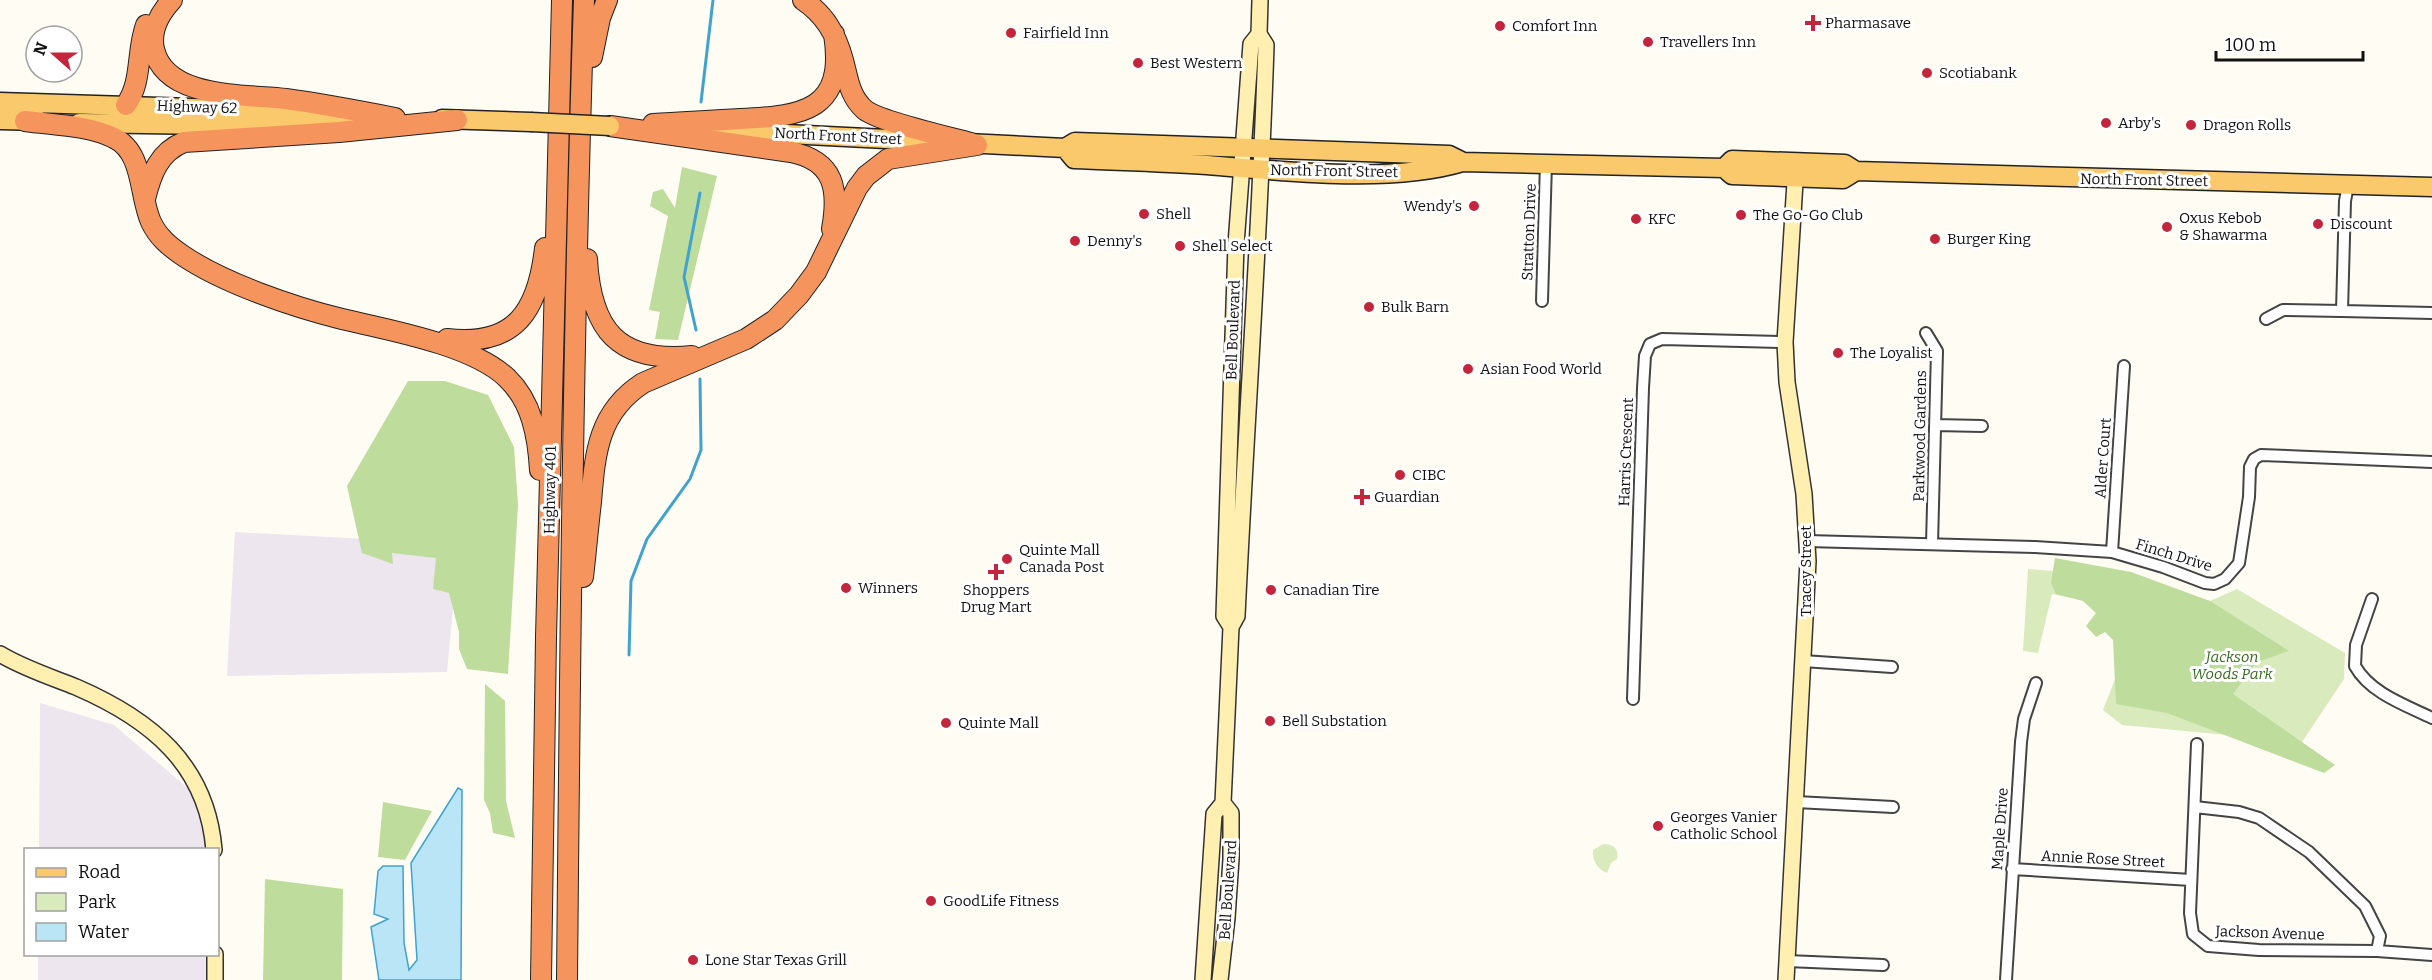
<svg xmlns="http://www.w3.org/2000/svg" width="2432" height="980" viewBox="0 0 2432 980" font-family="Bitter,serif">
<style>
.industrial{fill:#ede6ef}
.green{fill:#d9ebbd}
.forest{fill:#bedc9c}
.water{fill:#b9e5f7;stroke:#3fa2cf;stroke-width:1.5}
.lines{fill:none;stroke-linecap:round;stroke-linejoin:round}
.stream{stroke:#3fa2cf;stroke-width:3}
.street-casing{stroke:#444;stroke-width:14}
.secondary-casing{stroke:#333;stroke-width:18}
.primary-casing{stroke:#222;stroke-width:21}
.highway-casing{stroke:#222;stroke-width:22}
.street{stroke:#fff;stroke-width:10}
.secondary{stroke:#ffefb0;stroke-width:15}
.primary{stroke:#f9c96b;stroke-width:18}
.highway{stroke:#f5945d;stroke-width:20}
.primary-bridge-casing{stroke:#222;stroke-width:21;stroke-linecap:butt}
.primary-bridge{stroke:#f9c96b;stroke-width:18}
.poi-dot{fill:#c3263c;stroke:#fff;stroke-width:2}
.labels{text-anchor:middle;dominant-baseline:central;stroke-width:6;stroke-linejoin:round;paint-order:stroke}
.poi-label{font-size:15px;fill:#111;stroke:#fff;text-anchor:start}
.street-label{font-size:15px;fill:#111;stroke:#fff}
.park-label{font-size:15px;font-style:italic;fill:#366a1f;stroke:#fff}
</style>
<rect width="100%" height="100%" fill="#fffcf4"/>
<!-- industrial -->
<path class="industrial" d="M235,532l224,12 -12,128 -220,4z
M40,703l74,22 77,66 17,58 -169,1z
M38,955h169v25h-169z"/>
<!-- green -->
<path class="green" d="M2028,569l82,7 100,25 27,-12 108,64 -1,26 -42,63 -180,-17 -19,-15 23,-59 -40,-50 -34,-7 -14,59 -15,-2z
M1603,844c10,0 16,4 14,15l-6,4 -4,10c-10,-4 -15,-13 -14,-23z"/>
<!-- forest -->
<path class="forest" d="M682,167l35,9 -39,164 -23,-1 5,-27 -11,-2 19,-94 -18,-10 3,-14 10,-3 12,19z
M408,381h37l43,14 26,52 4,58 -10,169 -41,-5 -8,-20v-17l-10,-39 -16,-4 3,-31 -44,-5 1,11 -31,-11 -15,-67z
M2055,558l76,14 79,29 79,50 -32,11 -24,32 102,71 -11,8 -157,-60 -51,-9 -3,-64 -8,-8 -9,5 -10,-11 10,-13 -13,-12 -27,-7 -5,-11z
M485,684l20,17 1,100 9,37 -22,-5 -3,-20 -6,-13z
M383,802l49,9 -27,49 -27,-3z
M265,879l78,10 -1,91h-79z"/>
<!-- water -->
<path class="water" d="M458,788l4,2 -1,190h-82l-8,-53 17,-8 -14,-5 4,-43 5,-5h20l1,77 5,27 8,-10 -6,-97z"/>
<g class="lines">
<!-- stream -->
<path class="stream" d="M701,102l12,-102
M696,330l-12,-53 16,-84
M629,655l2,-74 16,-42 43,-60 11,-29 -1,-71"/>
<!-- street casing -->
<g class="street-casing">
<path id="street" d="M2348,185l-3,16 -3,110 90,2
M1542,301l4,-138
M2266,319l17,-9 59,1
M1926,333l11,18 -5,193
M1935,425l47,1
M1807,541l228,6 77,5 51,15 42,16 9,1 11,-5 14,-16 10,-66 1,-30 4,-8 7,-4 171,7
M2112,552l12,-186
M2372,599l-16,46 -1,21c15,27 50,39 77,52
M1803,661l89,6
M1633,699l10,-311 2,-32 5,-12 12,-5 123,3
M2197,744l-7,169 3,21 15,12 51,4 118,1 55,4
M1796,802l97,5
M2195,807l44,5 20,6 50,34 56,54 15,30 -3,15
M2012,869l179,11
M1787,961l96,4
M2006,980l15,-238 3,-23 12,-36"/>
</g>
<!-- secondary casing -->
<g class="secondary-casing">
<path id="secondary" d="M1231,627l-7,-11 12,-372 15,-200 8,-10
M0,654c23,14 51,23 76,33 74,32 131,77 138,163
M215,980v-26
M1203,980l11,-166 9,-11 8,-176 6,-11c9,-190 23,-381 29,-571l-7,-11 1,-34
M1220,980l7,-62 4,-59v-46l-8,-10
M1786,980l22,-419 -4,-67 -17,-112 -2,-40 11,-176"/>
</g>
<!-- primary casing -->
<g class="primary-casing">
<path id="primary" d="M0,102l322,10
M442,119l89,3
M0,120l39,1
M79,123l185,3 111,-7
M689,129l376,19 10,-6 374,13 14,7
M1065,148l9,11c45,2 89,3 133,6 77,6 183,19 256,-3l261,6 8,7 111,4 13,-8
M1724,168l8,-8 113,4 11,7 576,16"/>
</g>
<!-- highway casing -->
<g class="highway-casing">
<path id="highway" d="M172,0c-12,13 -22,31 -18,49 11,51 93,45 132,50 37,5 73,12 109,19
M803,0c22,15 33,34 40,60 5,18 6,36 22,50 16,12 84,27 106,33
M592,57l8,-39 7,-18
M126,105c17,-25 10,-53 20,-80
M25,121c28,4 63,4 89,17 30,14 25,58 37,84 7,15 18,24 31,33 41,28 111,52 160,64 47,11 131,26 165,59 25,24 31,58 33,92
M653,124c29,-2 58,-3 87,-5 63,-3 106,-8 94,-85
M610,126l181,26c44,9 48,38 41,77
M145,199c6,-25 14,-47 39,-57l155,-10 118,-12
M587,259c4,71 31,104 105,97
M447,339c69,8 91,-29 98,-91
M583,577c3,-25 5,-50 8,-75 4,-49 7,-90 52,-119l103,-44 29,-19 24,-25 17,-23 41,-84 9,-12 22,-17 89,-14
M541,980l5,-343 16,-637
M567,980c3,-327 6,-654 17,-980"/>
</g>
<!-- street -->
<use href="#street" class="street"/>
<!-- secondary -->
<use href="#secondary" class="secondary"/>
<!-- primary -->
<use href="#primary" class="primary"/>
<!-- highway -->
<use href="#highway" class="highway"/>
<!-- primary-bridge casing -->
<g class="primary-bridge-casing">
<path id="primary-bridge" d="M531,122l79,4"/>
</g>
<!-- primary-bridge -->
<use href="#primary-bridge" class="primary-bridge"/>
</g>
<!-- markers -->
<g class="poi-dot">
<path d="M1810 14h6v6h6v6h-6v6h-6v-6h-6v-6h6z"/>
<circle cx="1500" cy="26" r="6"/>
<circle cx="1011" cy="33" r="6"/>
<circle cx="1648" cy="42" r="6"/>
<circle cx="1138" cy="63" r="6"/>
<circle cx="1927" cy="73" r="6"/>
<circle cx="2106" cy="123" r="6"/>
<circle cx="2191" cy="125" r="6"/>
<circle cx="1474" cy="206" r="6"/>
<circle cx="1144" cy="214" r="6"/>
<circle cx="1741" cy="215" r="6"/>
<circle cx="1636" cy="219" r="6"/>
<circle cx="2318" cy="224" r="6"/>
<circle cx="2167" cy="227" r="6"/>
<circle cx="1935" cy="239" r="6"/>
<circle cx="1075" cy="241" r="6"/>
<circle cx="1180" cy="246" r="6"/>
<circle cx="1369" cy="307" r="6"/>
<circle cx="1838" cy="353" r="6"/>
<circle cx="1468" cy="369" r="6"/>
<circle cx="1400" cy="475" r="6"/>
<path d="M1359 488h6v6h6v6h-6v6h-6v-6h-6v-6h6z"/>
<circle cx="1007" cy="559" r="6"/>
<path d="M993 563h6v6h6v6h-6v6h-6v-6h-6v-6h6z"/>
<circle cx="846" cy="588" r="6"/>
<circle cx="1271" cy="590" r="6"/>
<circle cx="1270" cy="721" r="6"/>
<circle cx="946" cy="723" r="6"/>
<circle cx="1658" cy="826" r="6"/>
<circle cx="931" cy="901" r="6"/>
<circle cx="693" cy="960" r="6"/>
</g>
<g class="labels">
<!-- poi labels -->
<g class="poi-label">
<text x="1825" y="23">Pharmasave</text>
<text x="1512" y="26">Comfort Inn</text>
<text x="1023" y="33">Fairfield Inn</text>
<text x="1660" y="42">Travellers Inn</text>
<text x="1150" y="63">Best Western</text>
<text x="1939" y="73">Scotiabank</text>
<text x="2118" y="123">Arby's</text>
<text x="2203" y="125">Dragon Rolls</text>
<text x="1462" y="206" text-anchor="end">Wendy's</text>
<text x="1156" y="214">Shell</text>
<text x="1753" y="215">The Go-Go Club</text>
<text x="2179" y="218">Oxus Kebob<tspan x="2179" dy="17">&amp; Shawarma</tspan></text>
<text x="1648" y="219">KFC</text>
<text x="2330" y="224">Discount</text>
<text x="1947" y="239">Burger King</text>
<text x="1087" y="241">Denny's</text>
<text x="1192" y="246">Shell Select</text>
<text x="1381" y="307">Bulk Barn</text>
<text x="1850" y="353">The Loyalist</text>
<text x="1480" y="369">Asian Food World</text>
<text x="1412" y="475">CIBC</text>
<text x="1374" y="497">Guardian</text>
<text x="1019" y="550">Quinte Mall<tspan x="1019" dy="17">Canada Post</tspan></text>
<text x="858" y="588">Winners</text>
<text x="996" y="590" text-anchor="middle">Shoppers<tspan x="996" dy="17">Drug Mart</tspan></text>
<text x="1283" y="590">Canadian Tire</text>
<text x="1282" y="721">Bell Substation</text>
<text x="958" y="723">Quinte Mall</text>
<text x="1670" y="817">Georges Vanier<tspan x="1670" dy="17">Catholic School</tspan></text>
<text x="943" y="901">GoodLife Fitness</text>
<text x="705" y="960">Lone Star Texas Grill</text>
</g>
<!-- street labels -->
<g class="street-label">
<text transform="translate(197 107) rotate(2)">Highway 62</text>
<text transform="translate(838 136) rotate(3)">North Front Street</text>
<text transform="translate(1334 171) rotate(1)">North Front Street</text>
<text transform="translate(2144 180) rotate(1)">North Front Street</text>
<text transform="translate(1529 232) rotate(-88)">Stratton Drive</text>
<text transform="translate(1233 330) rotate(-88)">Bell Boulevard</text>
<text transform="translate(1920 436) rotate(-89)">Parkwood Gardens</text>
<text transform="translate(1626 452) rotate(-88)">Harris Crescent</text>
<text transform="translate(2103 458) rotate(-86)">Alder Court</text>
<text transform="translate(550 490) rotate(-89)">Highway 401</text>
<text transform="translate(2174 555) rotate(17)">Finch Drive</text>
<text transform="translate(1806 571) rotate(-90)">Tracey Street</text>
<text transform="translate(2000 829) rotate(-86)">Maple Drive</text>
<text transform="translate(2103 859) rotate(3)">Annie Rose Street</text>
<text transform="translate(1228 890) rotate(-86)">Bell Boulevard</text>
<text transform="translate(2270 933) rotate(2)">Jackson Avenue</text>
</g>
<!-- park labels -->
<g class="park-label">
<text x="2232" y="657">Jackson<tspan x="2232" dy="17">Woods Park</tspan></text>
</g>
</g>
<!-- legend -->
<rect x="24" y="848" width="195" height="108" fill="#ffffff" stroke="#a0a0a0" stroke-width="1.5"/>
<rect x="36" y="868" width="30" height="9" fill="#f9c96b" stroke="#a0a0a0" stroke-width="1.5"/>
<text x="78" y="878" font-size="18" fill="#111111">Road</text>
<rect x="36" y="893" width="30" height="18" fill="#d9ebbd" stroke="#a0a0a0" stroke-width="1.5"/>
<text x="78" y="908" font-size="18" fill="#111111">Park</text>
<rect x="36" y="923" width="30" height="18" fill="#b9e5f7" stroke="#a0a0a0" stroke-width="1.5"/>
<text x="78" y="938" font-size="18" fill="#111111">Water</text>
<!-- north arrow -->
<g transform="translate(54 54) rotate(291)"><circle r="28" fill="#ffffff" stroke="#a0a0a0" stroke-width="1.5"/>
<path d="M0-4.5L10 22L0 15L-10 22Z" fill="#c3263c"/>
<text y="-9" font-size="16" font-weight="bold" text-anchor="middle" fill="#111111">N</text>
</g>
<!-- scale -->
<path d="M2216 51v9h147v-9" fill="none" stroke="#111111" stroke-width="3"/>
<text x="2225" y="51" font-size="18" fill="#111111" stroke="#ffffff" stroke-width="4.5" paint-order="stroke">100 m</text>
</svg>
